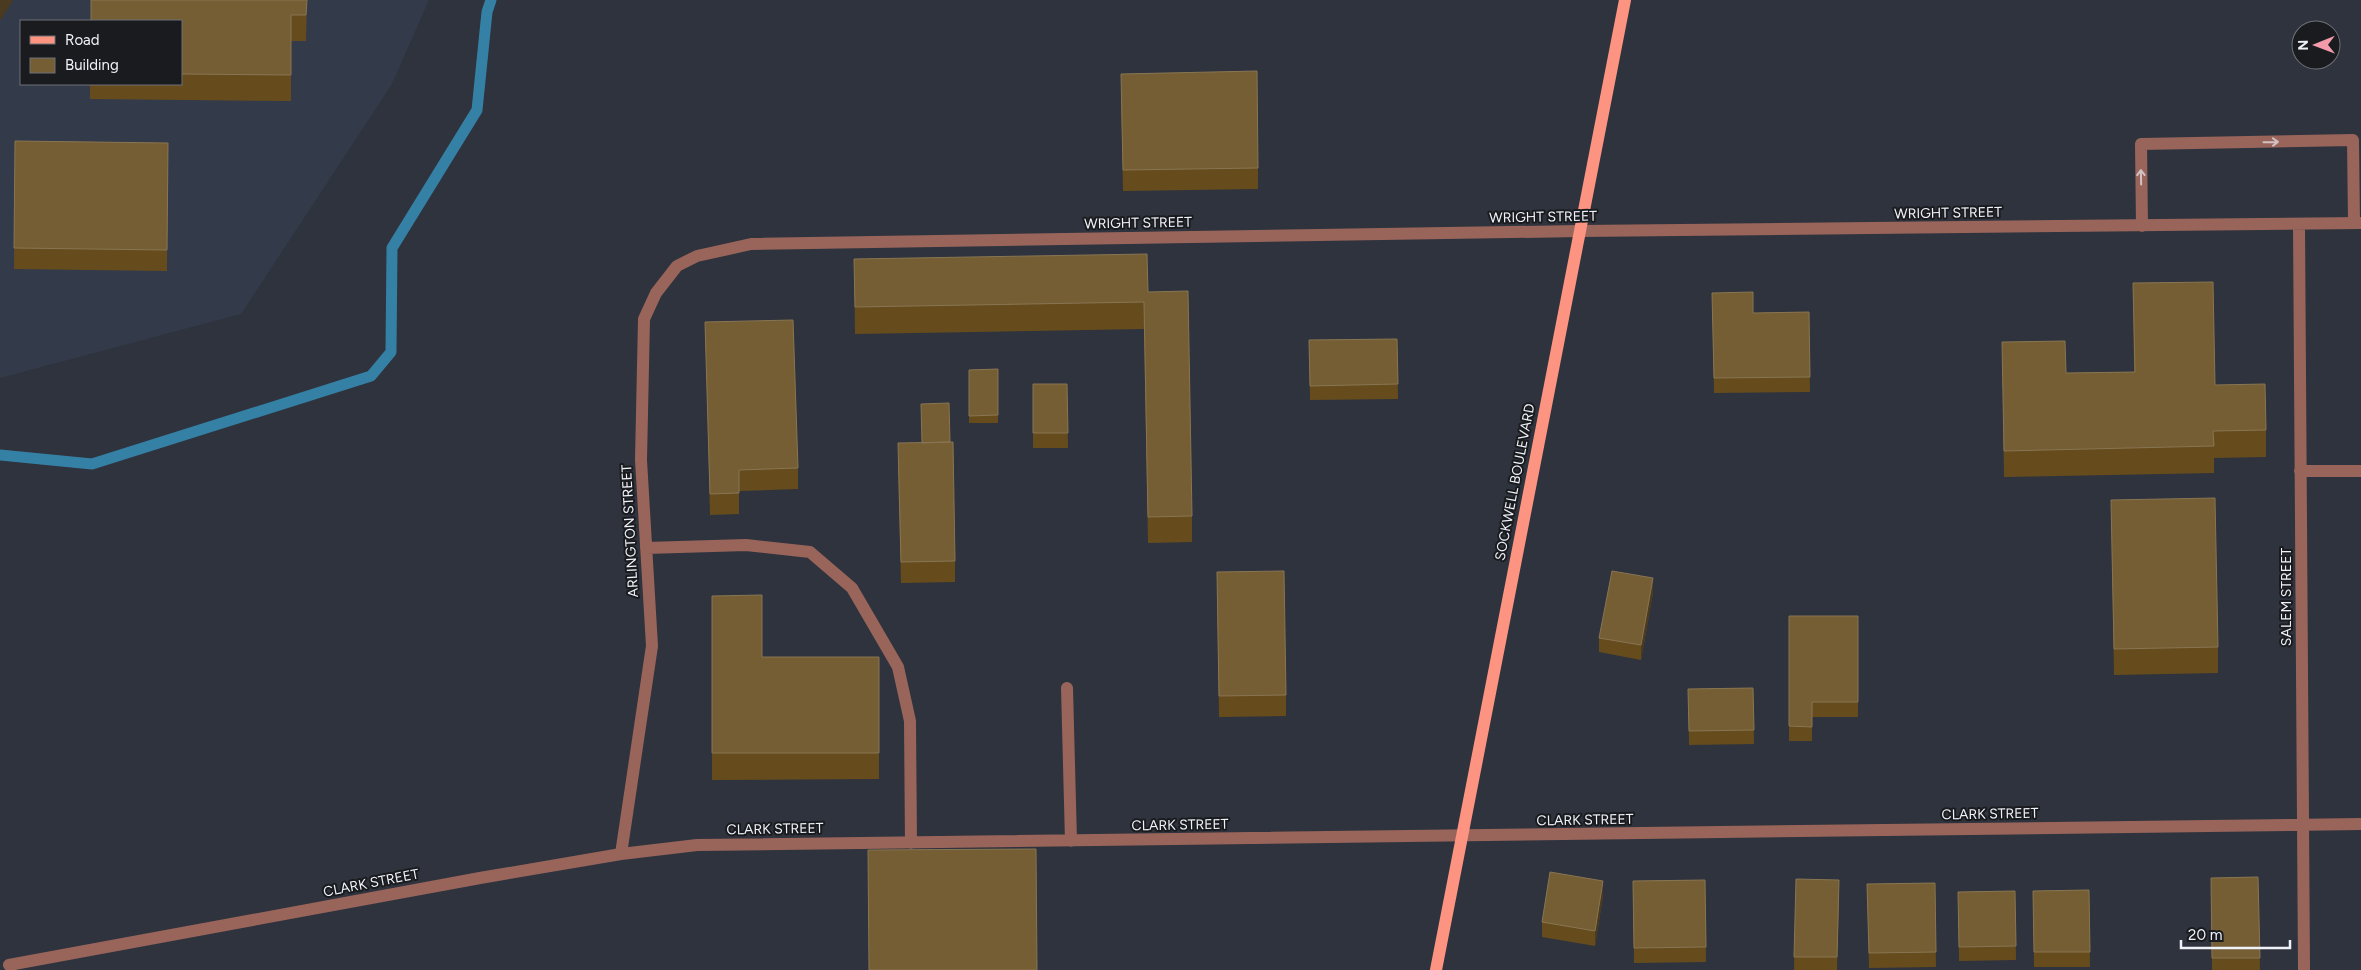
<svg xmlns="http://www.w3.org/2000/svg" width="2361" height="970" viewBox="0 0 2361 970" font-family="Figtree,sans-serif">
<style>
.built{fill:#333a4a;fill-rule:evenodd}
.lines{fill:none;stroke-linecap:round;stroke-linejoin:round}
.stream{stroke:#3581a6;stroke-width:11}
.minor{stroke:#99655b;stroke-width:12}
.major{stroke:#fd9481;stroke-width:12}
.wall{fill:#664c1d}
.shaded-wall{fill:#4a3b20}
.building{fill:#755e34;stroke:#887553}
.oneway{stroke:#d1c1c2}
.labels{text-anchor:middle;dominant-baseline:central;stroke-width:4;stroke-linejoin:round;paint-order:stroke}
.street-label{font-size:14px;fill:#eff2f9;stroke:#191b1f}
</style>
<rect width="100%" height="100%" fill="#2f333d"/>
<!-- built -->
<path class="built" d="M0,0h429l-37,84 -151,230 -241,64zM21,21h160v63h-160z"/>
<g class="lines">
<!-- stream -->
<path class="stream" d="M0,455l92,9 279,-88 20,-24 1,-104 85,-138 10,-98 4,-12"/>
<!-- minor -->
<path class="minor" d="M2299,224l5,746
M2142,226l-1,-82 212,-4 1,83
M2300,471h61
M646,548l100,-3 64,7 42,36 46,79 12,54 1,122
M1067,688l4,153
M621,854l31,-208 -11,-186 3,-141 12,-26 21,-27 20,-10 54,-12 829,-13 781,-8
M9,965l471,-87 141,-24 76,-9 1664,-21"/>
<!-- major -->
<path class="major" d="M1436,970l189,-970"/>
</g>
<!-- wall -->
<path class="wall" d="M307,0l-1,41h-15v60l-201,-2v-15h91v-63z
M1121,95l137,73v21l-135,2z
M15,141l153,2 -1,128 -153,-2z
M854,259l294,33 44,224v26l-44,1 -4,-214 -289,5z
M2133,283l82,102 51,45v27l-52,1v15l-210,4 -2,-135 64,31 68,-1z
M1712,293l41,20 56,-1 1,80 -96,1z
M705,322l93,146v21l-59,2v23l-29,1z
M1397,339l1,60 -88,1 -1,-60z
M998,369v54h-29v-53z
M1033,384h34l1,64h-35z
M950,442l5,119v21l-54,1 -3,-119z
M2111,500l107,147v26l-104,2z
M1653,593l-12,67 -42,-8v-14z
M1217,594l69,101v21l-67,1z
M712,596l50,61h117v122l-167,1z
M1789,616h69v101h-46v24h-23z
M1753,688l1,56 -65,1 -1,-56z
M2258,877l2,93h-48l-1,-92z
M1796,879l43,16 -2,75h-43z
M1705,880l1,82 -72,1 -1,-82z
M1935,883l1,84 -67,1 -2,-84z
M2089,890l1,77h-56l-1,-76z
M2015,891l1,69 -57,1 -1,-69z
M1603,896l-8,50 -53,-9v-15z"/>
<!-- shaded-wall -->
<path class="shaded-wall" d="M0,0h12v2l-12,19z
M1653,578v15l-12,67v-15z
M1603,881v15l-8,50v-15z"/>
<!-- building -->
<path class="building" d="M91,0h216l-1,15h-15v60l-110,-1v-53h-90z
M1257,71l1,97 -135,2 -2,-96z
M15,141l153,2 -1,107 -153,-2z
M1147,254l1,38 40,-1 4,225 -44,1 -4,-215 -289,5 -1,-48z
M2213,282l2,103 50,-1 1,46 -53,1 1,15 -210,5 -2,-109 63,-1 1,32 69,-1 -2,-89z
M1753,292v21l56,-1 1,65 -96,1 -2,-85z
M793,320l5,148 -59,2v23l-29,1 -5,-172z
M1397,339l1,45 -88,2 -1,-46z
M998,369v46l-29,1v-46z
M1033,384h34l1,49h-35z
M949,403l1,39 -28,1 -1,-39z
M953,442l2,119 -54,1 -3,-119z
M2215,498l3,149 -104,2 -3,-149z
M1284,571l2,124 -67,1 -2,-124z
M1612,571l41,7 -12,67 -42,-7z
M762,595v62h117v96h-167v-157z
M1789,616h69v86h-46v25l-23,-1z
M1753,688l1,42 -65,1 -1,-42z
M1036,849l1,121h-168l-1,-120z
M1550,872l53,9 -8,50 -53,-9z
M2258,877l2,81h-48l-1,-80z
M1796,879l43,1 -2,77h-43z
M1705,880l1,67 -72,1 -1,-67z
M1935,883l1,69 -67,1 -2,-69z
M2089,890l1,62h-56l-1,-61z
M2015,891l1,55 -57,1 -1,-55z"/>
<!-- one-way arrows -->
<defs><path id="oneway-shaft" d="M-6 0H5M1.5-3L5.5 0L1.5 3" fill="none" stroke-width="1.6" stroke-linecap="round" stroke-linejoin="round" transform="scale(1.25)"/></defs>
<g class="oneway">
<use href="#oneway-shaft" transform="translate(2271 142) rotate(-1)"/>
<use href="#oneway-shaft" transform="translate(2141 177) rotate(-91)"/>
</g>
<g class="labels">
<!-- street labels -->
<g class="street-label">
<text transform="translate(1948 213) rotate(-1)">WRIGHT STREET</text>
<text transform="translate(1543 217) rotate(-1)">WRIGHT STREET</text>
<text transform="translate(1138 223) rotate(-1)">WRIGHT STREET</text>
<text transform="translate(1515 482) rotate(-79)">SOCKWELL BOULEVARD</text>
<text transform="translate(630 531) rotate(-93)">ARLINGTON STREET</text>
<text transform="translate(2286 597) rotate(-90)">SALEM STREET</text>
<text transform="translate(1990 814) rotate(-1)">CLARK STREET</text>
<text transform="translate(1585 820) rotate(-1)">CLARK STREET</text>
<text transform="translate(1180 825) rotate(-1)">CLARK STREET</text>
<text transform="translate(775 829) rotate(-1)">CLARK STREET</text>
<text transform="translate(371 883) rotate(-11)">CLARK STREET</text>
</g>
</g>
<!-- legend -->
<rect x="20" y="20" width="162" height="65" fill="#191b1f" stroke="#6f7176"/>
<rect x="30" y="36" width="25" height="8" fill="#fd9481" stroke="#6f7176"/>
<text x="65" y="45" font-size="15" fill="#eff2f9">Road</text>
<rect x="30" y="58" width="25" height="15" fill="#755e34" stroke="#6f7176"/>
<text x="65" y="70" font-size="15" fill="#eff2f9">Building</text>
<!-- north arrow -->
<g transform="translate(2316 45) rotate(269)"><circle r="24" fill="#191b1f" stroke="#6f7176"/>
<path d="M0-4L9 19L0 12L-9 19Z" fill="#f39aab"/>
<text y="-8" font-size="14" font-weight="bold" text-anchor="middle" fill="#eff2f9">N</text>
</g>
<!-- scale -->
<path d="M2181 940v8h109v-8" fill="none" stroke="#eff2f9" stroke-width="2.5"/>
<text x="2188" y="940" font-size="15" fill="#eff2f9" stroke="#191b1f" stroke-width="4" paint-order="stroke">20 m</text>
</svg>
